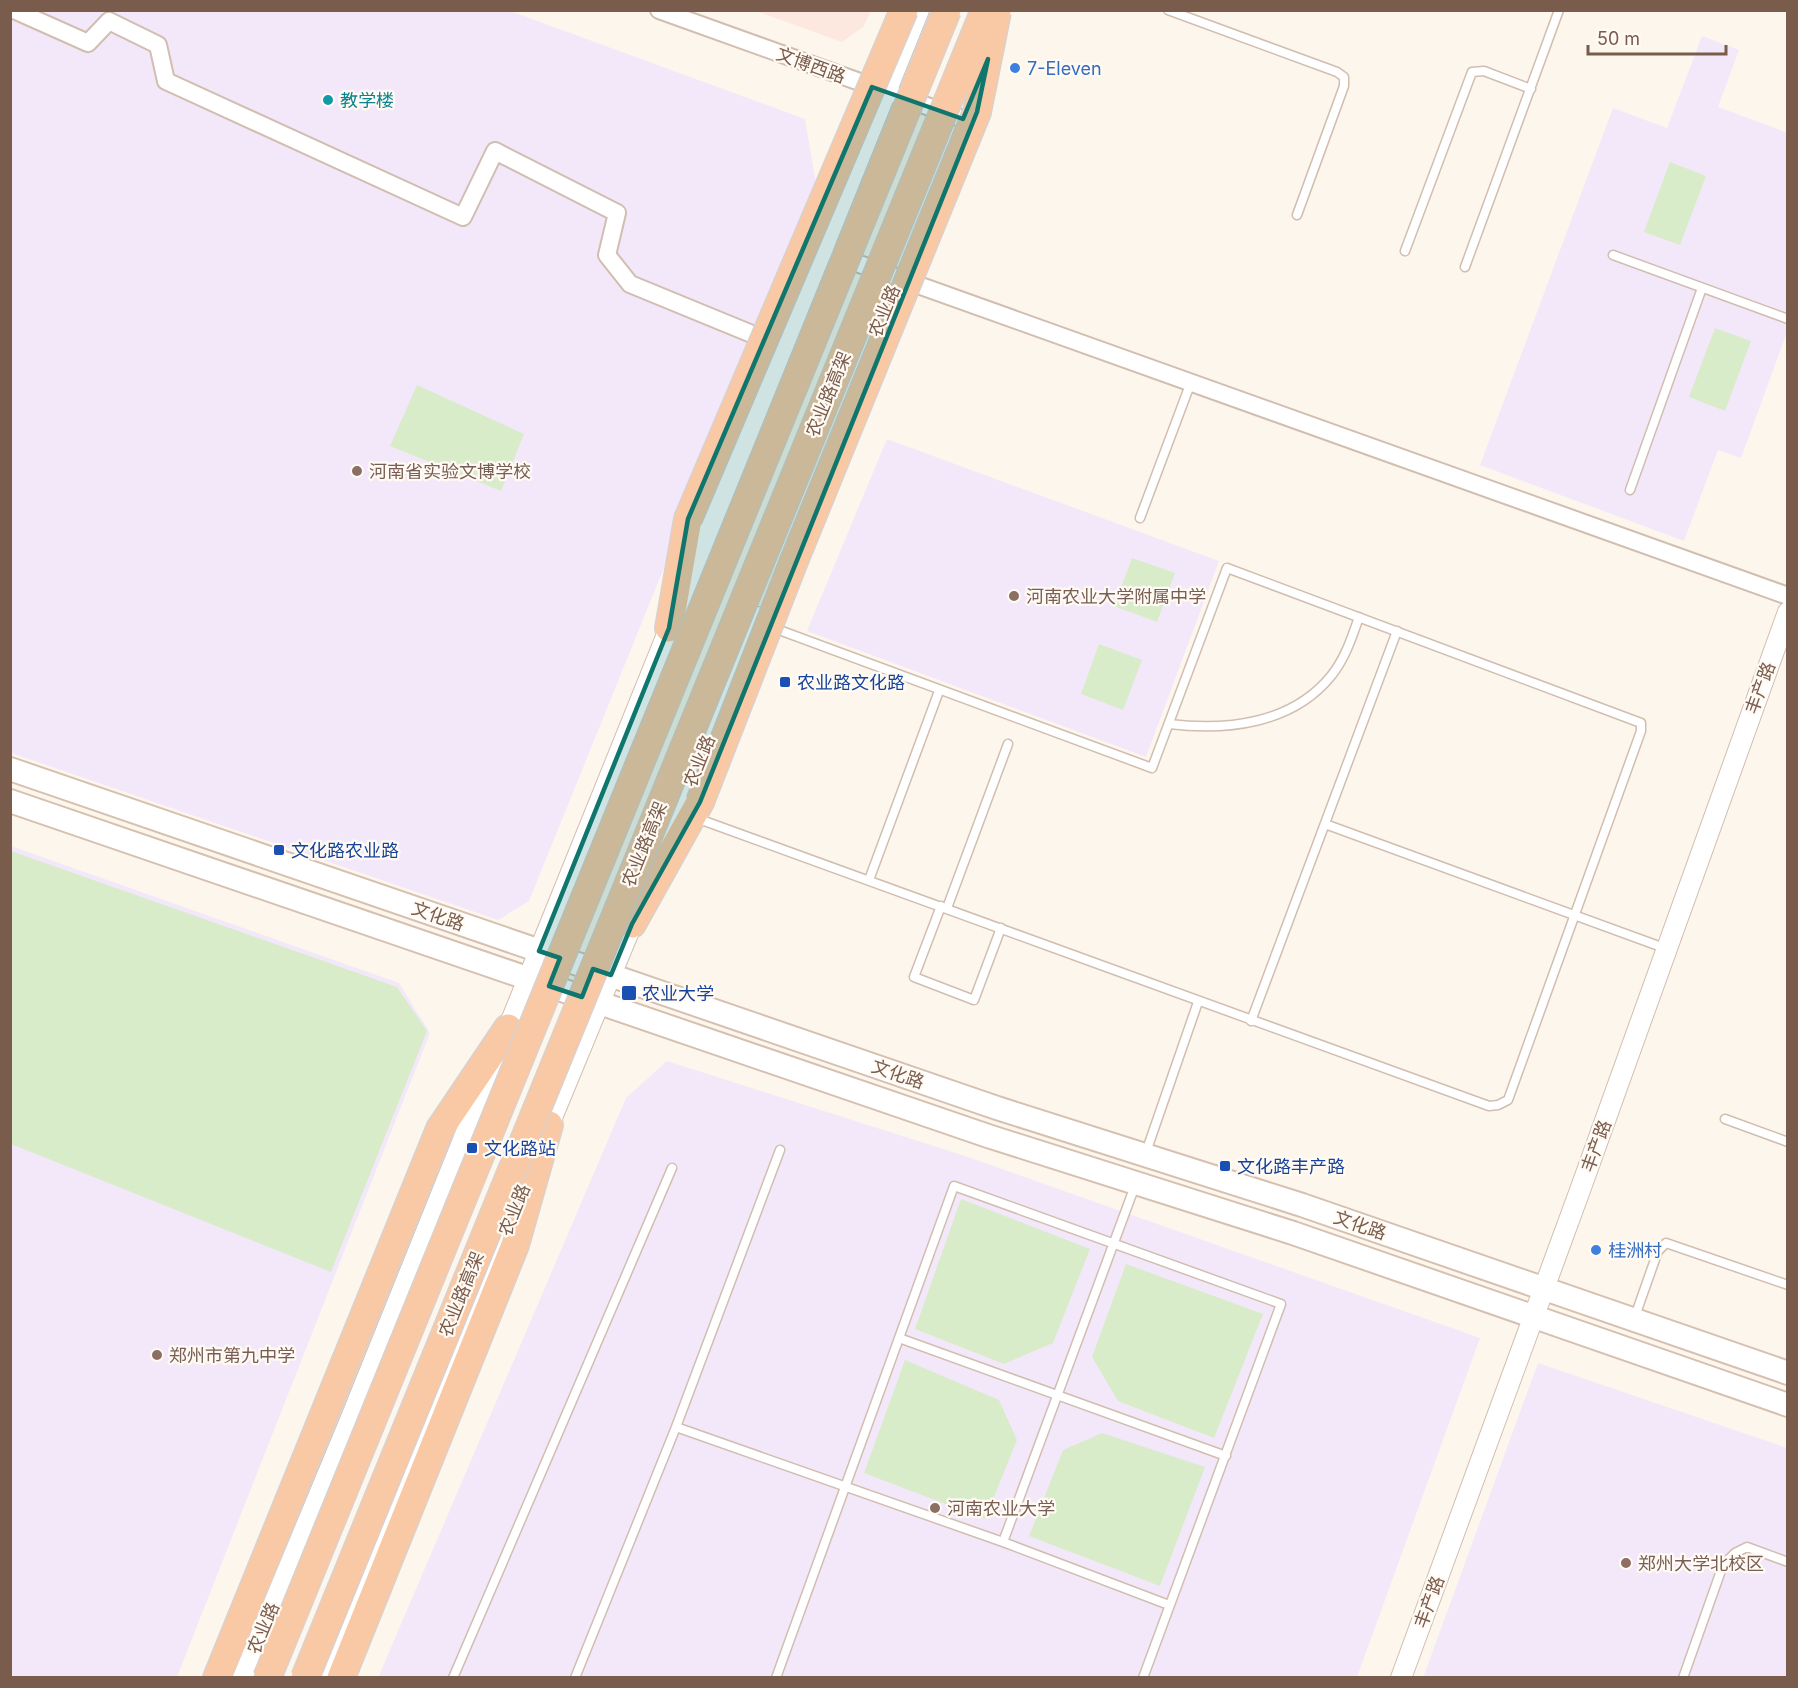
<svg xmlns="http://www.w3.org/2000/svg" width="1798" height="1688" viewBox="0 0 1798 1688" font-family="Inter,'Noto Sans SC',sans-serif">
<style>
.commercial{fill:#fde8e0}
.education{fill:#f3e8fa}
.green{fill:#d8ecc9}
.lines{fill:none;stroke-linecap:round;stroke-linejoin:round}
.service-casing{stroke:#d1beb0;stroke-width:11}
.minor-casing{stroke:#d1beb0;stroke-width:20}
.tertiary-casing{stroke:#d1beb0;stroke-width:22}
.secondary-casing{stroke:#d6c0b0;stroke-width:26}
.trunk-casing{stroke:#dad1cd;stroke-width:30}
.service{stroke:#fff;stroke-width:8}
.minor{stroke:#fff;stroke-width:16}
.tertiary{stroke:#fff;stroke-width:20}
.secondary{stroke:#fff;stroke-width:22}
.trunk{stroke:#f9c8a4;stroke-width:27}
.trunk-bridge-casing{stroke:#dad1cd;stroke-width:30;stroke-linecap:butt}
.trunk-bridge{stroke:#f9c8a4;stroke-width:27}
.marked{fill:#0f766e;fill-opacity:0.2;stroke:#0f766e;stroke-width:4.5;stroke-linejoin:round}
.shop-dot{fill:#3f7fe0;stroke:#fffaf3;stroke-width:2}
.culture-dot{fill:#0f9aa8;stroke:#fffaf3;stroke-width:2}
.education-dot{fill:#8d6e63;stroke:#fffaf3;stroke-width:2}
.transit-dot{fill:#1a4fb4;stroke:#fffaf3;stroke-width:2}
.labels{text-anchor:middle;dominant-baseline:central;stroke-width:4.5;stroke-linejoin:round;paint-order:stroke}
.street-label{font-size:18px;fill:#7a5c4d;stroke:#fffaf3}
.shop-label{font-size:18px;fill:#366cbe;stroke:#fffaf3;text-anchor:start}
.culture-label{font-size:18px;fill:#0d838f;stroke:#fffaf3;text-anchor:start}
.education-label{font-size:18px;fill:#785e54;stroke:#fffaf3;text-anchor:start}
.transit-label{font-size:18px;fill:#164399;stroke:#fffaf3;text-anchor:start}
</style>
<rect width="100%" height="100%" fill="#fdf6ec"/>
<!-- commercial -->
<path class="commercial" d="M756,11h115l-8,16 -21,15z"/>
<!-- education -->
<path class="education" d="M11,11h499l295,108 12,71 -288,711 -31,19 -487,-167z
M1702,36l37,14 -21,57 70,26 -1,199 -46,126 -23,-8 -34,91 -204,-76 133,-357 54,20z
M887,439l332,122 -73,196 -339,-126z
M11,846l388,137 31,50 -253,644 -166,1z
M667,1061l295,94 518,183 -123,339 -979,1 248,-580z
M1538,1363l249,85v229l-364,1z"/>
<!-- green -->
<path class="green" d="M1670,162l36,14 -26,69 -36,-13z
M1715,328l36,13 -26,70 -36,-14z
M417,385l107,49 -23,57 -111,-45z
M1132,558l43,15 -18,49 -43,-16z
M1099,644l43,16 -19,50 -42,-16z
M11,851l386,136 30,44 -96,241 -320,-128z
M961,1199l129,50 -37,94 -49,21 -89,-35z
M1126,1264l137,50 -49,124 -96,-37 -26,-44z
M905,1360l94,40 18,40 -32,79 -121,-46z
M1102,1433l103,34 -45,119 -131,-50 34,-86z"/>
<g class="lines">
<!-- service casing -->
<g class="service-casing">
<path id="service" d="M1168,10l169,62 7,5v9l-47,129
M1405,251l67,-179 12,-1 47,18
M1613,255l175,64
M1465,267l94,-257
M1630,490l72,-202
M1140,518l51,-136
M1169,724c58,7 123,0 162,-48 14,-17 21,-39 28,-59
M696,818c265,95 528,193 793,288l9,-1 10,-5 133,-369v-8l-414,-155 -75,200 -381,-141
M1325,824l342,125
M869,880l70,-189
M941,906l-27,71 60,23 27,-72
M947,908l61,-164
M1251,1021l146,-390
M1725,1119l63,23
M1145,1155l53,-153
M1634,1319l24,-68 8,-8 122,42
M899,1338l327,118
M676,1427l327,115 166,63
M1003,1542l133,-359
M453,1678l219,-510
M575,1678l101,-251 104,-277
M776,1678l178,-492 327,118 -138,374
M1683,1678l40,-113 12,-12 12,-6 41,15"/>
</g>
<!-- minor casing -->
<g class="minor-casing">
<path id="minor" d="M14,10l74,33 21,-22 49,24 8,36 297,136 32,-66 122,62 -10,42 23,29 134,55
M659,10l304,109
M837,256l951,340"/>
</g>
<!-- tertiary casing -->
<g class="tertiary-casing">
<path id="tertiary" d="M665,843l93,-226
M544,1137l93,-225
M243,1678l107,-258 569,-1410
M322,1678l192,-467
M1401,1678l178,-485 209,-581"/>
</g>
<!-- secondary casing -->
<g class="secondary-casing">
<path id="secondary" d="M10,769l987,339 305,97 486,168
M10,801l978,335 305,97 495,172"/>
</g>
<!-- trunk casing -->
<g class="trunk-casing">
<path id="trunk" d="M669,628l19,-109
M632,924l68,-122
M217,1678l223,-549 68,-101
M341,1678l174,-433 34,-120"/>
</g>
<!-- service -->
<use href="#service" class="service"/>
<!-- minor -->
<use href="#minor" class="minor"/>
<!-- tertiary -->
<use href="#tertiary" class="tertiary"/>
<!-- secondary -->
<use href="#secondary" class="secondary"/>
<!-- trunk -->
<use href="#trunk" class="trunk"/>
<!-- trunk-bridge casing -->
<g class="trunk-bridge-casing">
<path id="trunk-bridge" d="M688,519l216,-509
M700,802l94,-241 183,-449 20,-100
M267,1678l680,-1668
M305,1678l680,-1668"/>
</g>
<!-- trunk-bridge -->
<use href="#trunk-bridge" class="trunk-bridge"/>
</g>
<!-- marked area -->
<path class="marked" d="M988,59l-11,53 -277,690 -68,122 -21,51 -18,-6 -11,28 -33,-11 11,-28 -21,-7 130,-323 19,-109 184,-432 91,32z"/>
<!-- markers -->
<g class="shop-dot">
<circle cx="1015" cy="68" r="6"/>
<circle cx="1596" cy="1250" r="6"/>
</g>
<circle class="culture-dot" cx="328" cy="100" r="6"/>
<g class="education-dot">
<circle cx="357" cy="471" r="6"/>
<circle cx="1014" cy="596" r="6"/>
<circle cx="157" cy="1355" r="6"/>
<circle cx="935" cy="1508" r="6"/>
<circle cx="1626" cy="1563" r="6"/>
</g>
<g class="transit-dot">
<rect x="779" y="676" width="12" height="12" rx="3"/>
<rect x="273" y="844" width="12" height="12" rx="3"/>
<rect x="621" y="985" width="16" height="16" rx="3"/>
<rect x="466" y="1142" width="12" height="12" rx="3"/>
<rect x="1219" y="1160" width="12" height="12" rx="3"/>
</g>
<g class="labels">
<!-- street labels -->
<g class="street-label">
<text transform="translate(811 65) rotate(20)">文博西路</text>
<text transform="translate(884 311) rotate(-68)">农业路</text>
<text transform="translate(828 394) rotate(-68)">农业路高架</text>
<text transform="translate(1760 688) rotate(-70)">丰产路</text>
<text transform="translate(699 761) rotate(-68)">农业路</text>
<text transform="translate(644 844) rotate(-68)">农业路高架</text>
<text transform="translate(438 916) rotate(19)">文化路</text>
<text transform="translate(898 1074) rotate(19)">文化路</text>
<text transform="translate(1596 1146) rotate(-70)">丰产路</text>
<text transform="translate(514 1210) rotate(-68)">农业路</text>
<text transform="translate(1360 1225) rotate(19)">文化路</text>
<text transform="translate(461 1294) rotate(-68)">农业路高架</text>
<text transform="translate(1429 1602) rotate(-70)">丰产路</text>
<text transform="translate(263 1628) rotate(-67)">农业路</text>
</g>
<!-- shop labels -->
<g class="shop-label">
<text x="1027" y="68">7-Eleven</text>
<text x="1608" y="1250">桂洲村</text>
</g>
<!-- culture labels -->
<g class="culture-label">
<text x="340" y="100">教学楼</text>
</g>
<!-- education labels -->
<g class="education-label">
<text x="369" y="471">河南省实验文博学校</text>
<text x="1026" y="596">河南农业大学附属中学</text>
<text x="169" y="1355">郑州市第九中学</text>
<text x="947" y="1508">河南农业大学</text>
<text x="1638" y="1563">郑州大学北校区</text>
</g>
<!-- transit labels -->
<g class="transit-label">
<text x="797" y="682">农业路文化路</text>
<text x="291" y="850">文化路农业路</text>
<text x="642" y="993">农业大学</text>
<text x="484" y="1148">文化路站</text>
<text x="1237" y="1166">文化路丰产路</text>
</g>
</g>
<!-- border -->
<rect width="1798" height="1688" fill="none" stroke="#7a5c4d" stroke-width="24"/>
<!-- scale -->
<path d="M1588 45v9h138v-9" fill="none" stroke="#7a5c4d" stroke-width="3"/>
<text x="1597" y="45" font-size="18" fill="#7a5c4d" stroke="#fffaf3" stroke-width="4.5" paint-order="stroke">50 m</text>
</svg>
